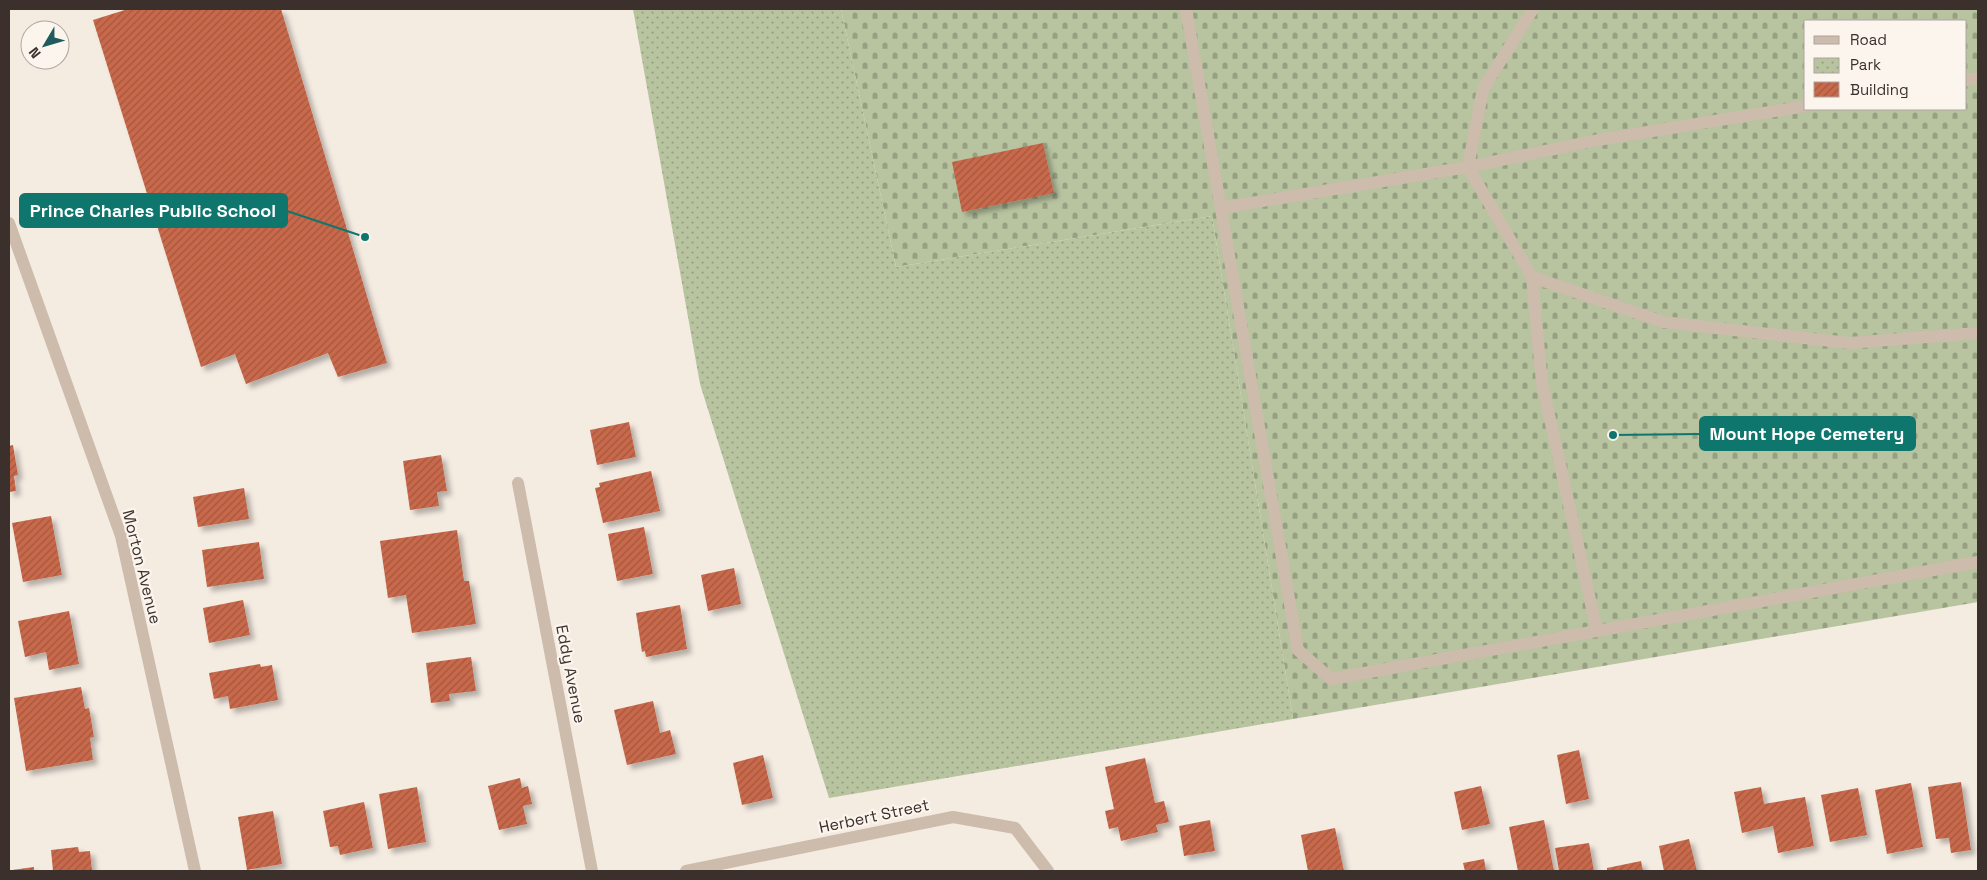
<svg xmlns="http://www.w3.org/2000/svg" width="1987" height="880" viewBox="0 0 1987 880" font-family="'Space Grotesk',sans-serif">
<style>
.cemetery{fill:url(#cemetery-stones);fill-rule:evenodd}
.park{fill:url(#park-dots)}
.building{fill:url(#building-hatch);filter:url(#shadow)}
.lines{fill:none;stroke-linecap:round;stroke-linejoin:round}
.minor{stroke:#cdbbac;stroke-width:12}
.labels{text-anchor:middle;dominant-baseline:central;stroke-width:4.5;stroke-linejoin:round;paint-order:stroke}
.street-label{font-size:16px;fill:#3b302b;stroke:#fbf5ee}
.leader{fill:none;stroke:#0f766e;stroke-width:2}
.callout-dot{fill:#0f766e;stroke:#fbf5ee;stroke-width:2}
.callout{fill:#0f766e;stroke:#0f766e;stroke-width:2}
.callout-label{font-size:18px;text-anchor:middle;font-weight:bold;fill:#fff}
</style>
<defs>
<pattern id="cemetery-stones" width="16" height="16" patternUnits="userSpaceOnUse" patternTransform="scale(1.25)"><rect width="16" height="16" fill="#b8c4a0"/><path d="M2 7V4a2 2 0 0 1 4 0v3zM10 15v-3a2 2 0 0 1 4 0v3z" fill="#97a083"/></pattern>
<pattern id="park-dots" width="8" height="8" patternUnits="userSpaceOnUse" patternTransform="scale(1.25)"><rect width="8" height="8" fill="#b8c4a0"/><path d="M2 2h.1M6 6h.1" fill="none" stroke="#97a083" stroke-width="1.8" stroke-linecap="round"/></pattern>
<pattern id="building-hatch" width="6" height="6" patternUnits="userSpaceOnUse" patternTransform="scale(1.25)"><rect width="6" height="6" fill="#c8694b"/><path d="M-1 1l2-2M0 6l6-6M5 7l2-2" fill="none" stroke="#a4573f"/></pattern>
<filter id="shadow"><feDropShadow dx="4.5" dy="4.5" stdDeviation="2.5" flood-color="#0004"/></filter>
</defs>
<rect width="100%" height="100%" fill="#f4ebe1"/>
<!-- cemetery -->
<path class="cemetery" d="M841,9h1137v593l-685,117 -81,-503 -316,51zM1806,21h160v88h-160z"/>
<!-- park -->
<path class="park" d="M633,9h208l55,258 316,-51 81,503 -464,79 -129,-414z"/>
<!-- building -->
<path class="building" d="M128,9h153l106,354 -49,14 -10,-24 -82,31 -11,-30 -34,13 -108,-347z
M1043,143l11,50 -92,19 -10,-50z
M629,422l7,35 -39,8 -7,-35z
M13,445l5,30 -4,1 2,15 -7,1v-46z
M441,455l6,36 -10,1 2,14 -29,4 -7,-49z
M651,471l9,40 -57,12 -8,-35 5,-1 -1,-4z
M244,488l5,31 -51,8 -5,-30z
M51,516l11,59 -39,7 -11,-59z
M644,527l9,47 -36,7 -9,-47z
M457,530l7,51h5l7,43 -64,9 -6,-38 -18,3 -8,-57z
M259,542l5,37 -57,8 -5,-37z
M734,568l7,36 -33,7 -7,-36z
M243,600l7,35 -41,8 -6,-35z
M680,605l7,44 -41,8 -1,-6 -3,1 -6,-39z
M69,611l10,53 -30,6 -3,-18 -21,5 -7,-36z
M471,657l5,34 -27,3 1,7 -19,2 -5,-40z
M260,664l1,3 11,-2 6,35 -48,9 -2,-13 -14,3 -5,-26z
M81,687l4,22 4,-1 5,29 -4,1 3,22 -67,11 -12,-73z
M653,701l7,32 10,-3 6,24 -49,11 -13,-55z
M1579,750l10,49 -23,5 -9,-49z
M763,755l10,43 -31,7 -9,-42z
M1145,758l10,45 9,-2 5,21 -13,3 2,7 -37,9 -3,-14 -9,2 -4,-18 9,-2 -9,-42z
M520,778l2,10 6,-2 4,18 -9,2 4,18 -28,6 -11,-44z
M1961,782l10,68 -20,3 -2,-15 -13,1 -8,-52z
M1911,783l12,64 -36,7 -12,-64z
M1481,786l9,38 -28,6 -8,-38z
M417,787l9,55 -38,7 -9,-55z
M1761,787l3,17 41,-7 9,49 -36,7 -5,-27 -31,7 -8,-41z
M1858,788l9,47 -37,7 -9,-47z
M364,802l9,46 -33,7 -2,-9 -8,1 -7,-36z
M273,811l9,53 -35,6 -9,-53z
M1210,820l5,31 -31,5 -5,-30z
M1544,820l10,51h-36l-9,-44z
M1335,828l9,43h-36l-7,-36z
M1689,839l8,32h-33l-5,-25z
M1589,843l5,28h-35l-4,-23z
M78,847l1,5 11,-1 2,20h-39l-2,-21z
M1484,859l2,12h-21l-2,-8z
M1641,861l2,10h-36v-3z
M34,867v4h-22v-1z"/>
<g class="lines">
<!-- minor -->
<path class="minor" d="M1186,9l112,641 33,29 647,-117
M1533,9l-50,80 -15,78 64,110 131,45 186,21 129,-10
M1966,80l12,-2
M1221,208l247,-41 130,-27 208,-34
M9,223l112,313 74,335
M1532,277l10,106 55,248
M518,483l74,388
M686,871l267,-54 62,11 33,43"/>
</g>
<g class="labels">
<!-- street labels -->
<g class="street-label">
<text transform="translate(142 567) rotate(76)">Morton Avenue</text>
<text transform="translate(571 674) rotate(79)">Eddy Avenue</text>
<text transform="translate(874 816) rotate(-12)">Herbert Street</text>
</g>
</g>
<!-- callouts -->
<path class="leader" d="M365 237L287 211M1613 435L1700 434"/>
<g class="callout-dot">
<circle cx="365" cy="237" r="5"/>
<circle cx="1613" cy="435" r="5"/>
</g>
<g class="callout">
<rect x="20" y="194" width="267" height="33" rx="5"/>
<rect x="1700" y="417" width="215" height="33" rx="5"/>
</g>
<g class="callout-label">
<text x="153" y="217">Prince Charles Public School</text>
<text x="1807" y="440">Mount Hope Cemetery</text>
</g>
<!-- border -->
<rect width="1987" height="880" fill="none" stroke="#3b302b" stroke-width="20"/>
<!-- legend -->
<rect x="1804" y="20" width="162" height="90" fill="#fbf5ee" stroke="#aea6a0"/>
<rect x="1814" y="36" width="25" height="8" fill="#cdbbac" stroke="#aea6a0"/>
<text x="1850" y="45" font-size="15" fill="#3b302b">Road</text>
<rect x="1814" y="58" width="25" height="15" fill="url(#park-dots)" stroke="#aea6a0"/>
<text x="1850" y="70" font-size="15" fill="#3b302b">Park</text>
<rect x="1814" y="82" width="25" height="15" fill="url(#building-hatch)" stroke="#aea6a0"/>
<text x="1850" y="95" font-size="15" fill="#3b302b">Building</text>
<!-- north arrow -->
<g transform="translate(45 45) rotate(232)"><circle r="24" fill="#fbf5ee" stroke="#aea6a0"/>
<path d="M0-4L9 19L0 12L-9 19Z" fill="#1f5a5e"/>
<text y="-8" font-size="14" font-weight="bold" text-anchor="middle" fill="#3b302b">N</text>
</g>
</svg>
